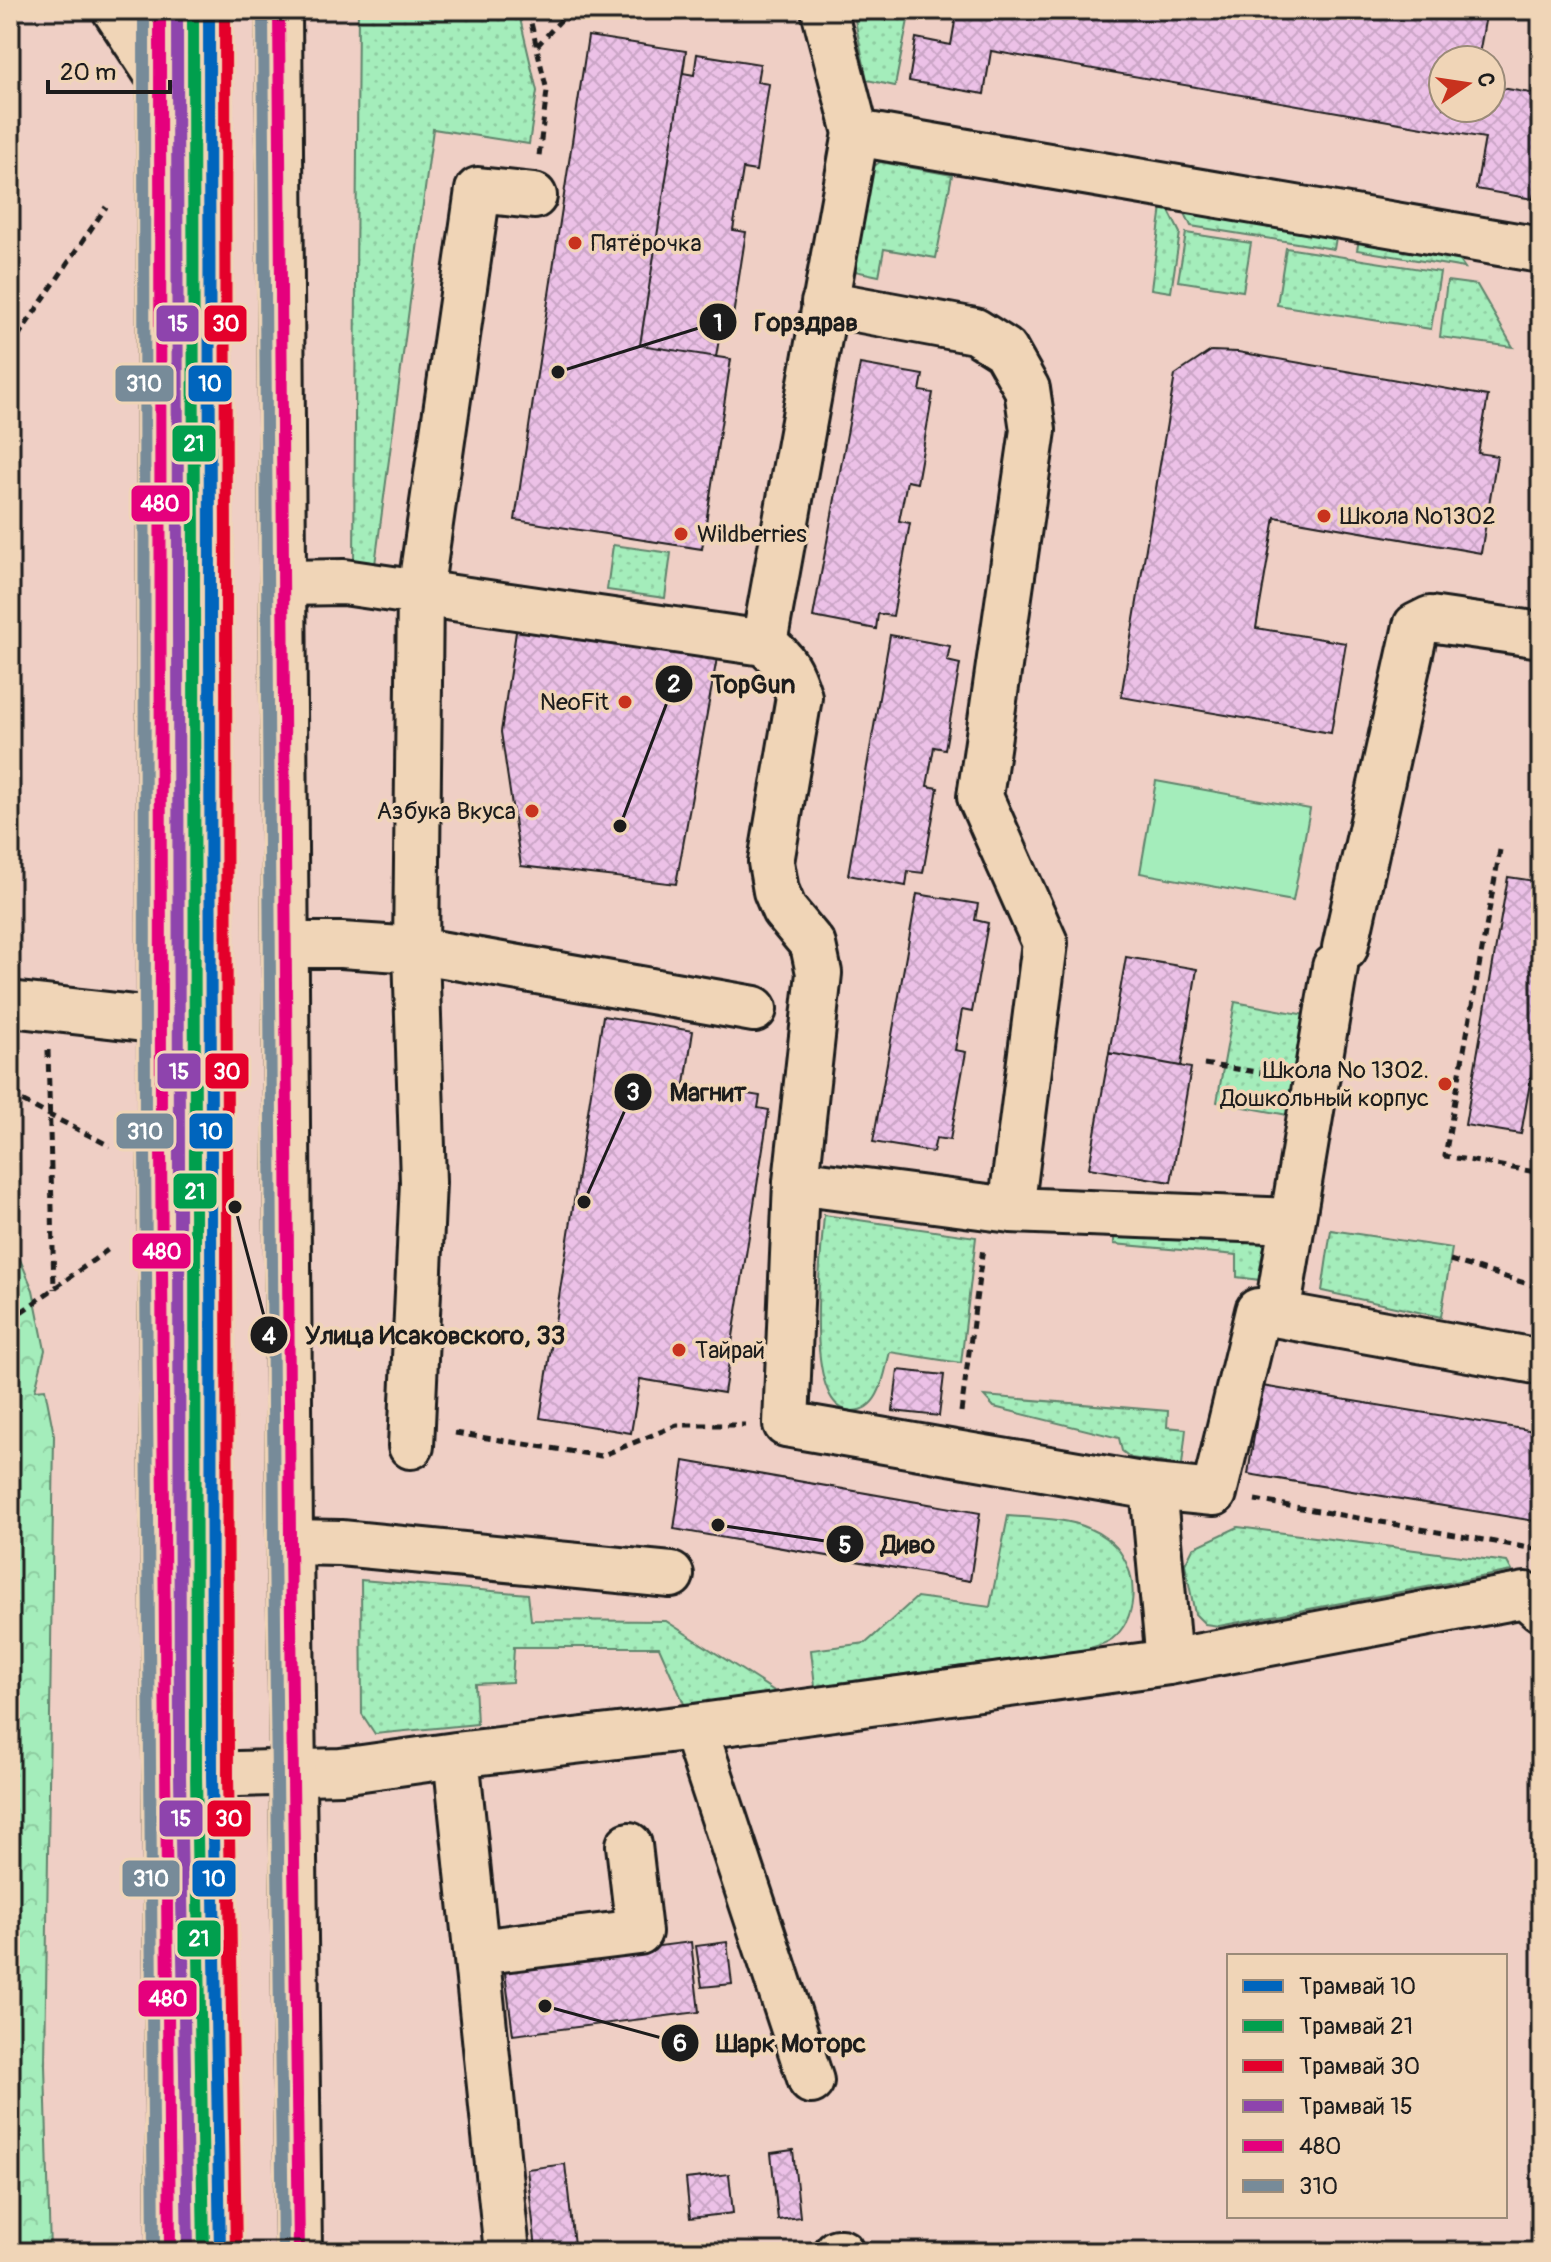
<svg xmlns="http://www.w3.org/2000/svg" width="1551" height="2262" viewBox="0 0 1551 2262" font-family="Pangolin,sans-serif">
<style>
.green{fill:url(#green-dots);stroke:#60846c;stroke-width:2}
.forest{fill:url(#forest-crowns);stroke:#60846c;stroke-width:2}
.pitch{fill:#a4edbb;stroke:#60846c;stroke-width:2}
.building{fill:url(#building-cross-hatch);stroke:#1c1c1c;stroke-width:2}
.lines{fill:none;stroke-linecap:round;stroke-linejoin:round}
.minor-casing{stroke:#1c1c1c;stroke-width:50}
.major-casing{stroke:#1c1c1c;stroke-width:50}
.path{stroke:#1c1c1c;stroke-width:5;stroke-dasharray:8 6;stroke-linecap:butt}
.minor{stroke:#f0d5b7;stroke-width:44}
.major{stroke:#f0d5b7;stroke-width:44}
.bus-1-casing{stroke:#f0d5b7;stroke-width:18}
.bus-2-casing{stroke:#f0d5b7;stroke-width:18}
.bus-1{stroke:#e5007d;stroke-width:12}
.bus-2{stroke:#778b99;stroke-width:12}
.tram-1-casing{stroke:#f0d5b7;stroke-width:18}
.tram-2-casing{stroke:#f0d5b7;stroke-width:18}
.tram-3-casing{stroke:#f0d5b7;stroke-width:18}
.tram-4-casing{stroke:#f0d5b7;stroke-width:18}
.tram-1{stroke:#0065bd;stroke-width:12}
.tram-2{stroke:#019f4e;stroke-width:12}
.tram-3{stroke:#e4002b;stroke-width:12}
.tram-4{stroke:#8e44ad;stroke-width:12}
.poi-dot{fill:#c8321e;stroke:#f0d5b7;stroke-width:3}
.labels{text-anchor:middle;dominant-baseline:central;stroke-width:7;stroke-linejoin:round;paint-order:stroke}
.poi-label{font-size:24px;fill:#1c1c1c;stroke:#f0d5b7;text-anchor:start}
.leader{fill:none;stroke:#1c1c1c;stroke-width:3}
.callout-dot{fill:#1c1c1c;stroke:#f0d5b7;stroke-width:3}
.mark-label{font-size:24px;text-anchor:middle;font-weight:bold;fill:#fff}
.callout-label{font-size:26px;text-anchor:middle;font-weight:bold;fill:#1c1c1c;stroke:#f0d5b7;stroke-width:7;stroke-linejoin:round;paint-order:stroke}
.line-badge{stroke:#f0d5b7;stroke-width:3}
.badge-label{font-size:22px;text-anchor:middle;font-weight:bold;fill:#fff}
</style>
<defs>
<pattern id="green-dots" width="8" height="8" patternUnits="userSpaceOnUse" patternTransform="scale(2)"><rect width="8" height="8" fill="#a4edbb"/><path d="M2 2h.1M6 6h.1" fill="none" stroke="#8dcba0" stroke-width="1.8" stroke-linecap="round"/></pattern>
<pattern id="forest-crowns" width="20" height="18" patternUnits="userSpaceOnUse" patternTransform="scale(2)"><rect width="20" height="18" fill="#a4edbb"/><path d="M2 6a3 3 0 1 1 6 0M12 15a3 3 0 1 1 6 0" fill="none" stroke="#8dcba0"/></pattern>
<pattern id="building-cross-hatch" width="8" height="8" patternUnits="userSpaceOnUse" patternTransform="scale(2)"><rect width="8" height="8" fill="#ecc1e7"/><path d="M0 0l8 8M0 8l8-8" fill="none" stroke="#caa5c6"/></pattern>
</defs>
<rect width="100%" height="100%" fill="#efcfc5"/>
<filter id="ink" filterUnits="userSpaceOnUse"><feTurbulence type="fractalNoise" baseFrequency=".0125" numOctaves="2"/><feDisplacementMap in="SourceGraphic" scale="16" xChannelSelector="R" yChannelSelector="G"/><feConvolveMatrix kernelMatrix="1 2 1 2 8 2 1 2 1" color-interpolation-filters="sRGB"/></filter>
<g filter="url(#ink)">
<!-- green -->
<path class="green" d="M358,10h160l19,81 -8,53 -96,-15 -59,443 -16,-5 -4,-8z
M853,10h57l-15,76 -28,-6z
M880,162l72,13 -16,83 -52,-9 -5,27 -29,-6 20,-101z
M1163,199l17,34 -9,59 -20,-3z
M1179,200l159,26 -4,23 -143,-23z
M1186,233l65,10 -8,48 -65,-10z
M1360,234l91,14 14,20 -108,-18z
M1286,248l154,24 -9,57 -154,-24z
M1447,281l30,4 36,62 -73,-10z
M613,545l58,8 -6,45 -58,-8z
M1235,1002l76,14 -18,100 -76,-14z
M824,1215l152,22 -15,126 -71,-11c-6,21 -9,58 -37,59 -53,1 -31,-162 -29,-196z
M1331,1230l121,18 -11,69 -119,-26z
M1123,1232l146,6 -1,43 -31,-4v-22l-123,-11v-8z
M984,1396l184,15 -1,16 19,2 -4,36 -51,-7 -9,-7 -3,-13 -125,-31z
M1008,1516c24,2 59,2 80,12 12,5 27,15 34,27 16,26 15,64 -10,84 -8,6 -20,8 -29,11l-268,36 -4,-36 55,-7 51,-46 73,10z
M1238,1527l269,35 5,9 -293,55 -14,-2 -10,-10 -10,-50 8,-16z
M361,1580l167,14 3,26 135,1 116,75 -97,10 -26,-59h-145l-2,35 -37,2 2,40 -102,10 -13,-20z"/>
<!-- forest -->
<path class="forest" d="M10,1236l23,54 12,60 -10,40 10,-1 9,46 -9,630 5,187h-40z"/>
<!-- pitch -->
<path class="pitch" d="M1156,781l154,28 -17,92 -153,-28z"/>
<!-- building -->
<path class="building" d="M957,10h530l-9,50h-35v48h48v-22l50,9v61l-8,43 -57,-10 9,-51 -494,-87 -7,43 -75,-13 7,-43 35,7z
M588,36l98,15 -46,294 91,14 -29,190 -187,-29z
M588,36l98,15 -3,22 11,2 3,-21 63,10 -3,18 12,2 -13,87 -13,-2 -10,61 13,2 -13,84 -10,-1 -7,42 15,2 -29,190 -187,-29z
M1211,351l27,1 250,44 -10,57 19,3 -16,97 -206,-36 -19,111 90,15 -15,90 -210,-36 54,-322z
M860,364l63,11 -3,16 13,2 -16,90 -10,-2 -8,40 11,2 -17,93 -15,-2 -2,15 -63,-12z
M517,625l200,33 -41,226 -155,-18 -20,-134z
M890,635l60,11 -3,15 13,3 -15,85 -11,-2 -7,39 11,2 -15,85 -15,-2 -2,15 -58,-11z
M1508,877l33,5v150h-2l-18,102 -56,-9z
M917,894l61,10 -3,16 13,3 -16,89 -10,-2 -7,40 11,2 -16,88 -14,-2 -3,14 -60,-10z
M1126,957l71,12 -16,97 -72,-13z
M603,1016l90,15 -8,53 75,12 -2,12 11,2 -45,283 -84,-14 -9,54 -91,-15z
M1109,1053l82,15 -20,114 -82,-14z
M898,1370l46,5 -5,41 -46,-5z
M1262,1386l279,46v90l-293,-48z
M684,1461l296,52 -10,68 -296,-52z
M691,1942l8,70 -186,23 -9,-70z
M727,1942l5,42 -30,3 -6,-41z
M793,2150l7,67 -22,3 -7,-67z
M565,2164l9,81 -38,4 -9,-80z
M729,2174l4,39 -43,5 -4,-39z"/>
<g class="lines">
<!-- minor casing -->
<g class="minor-casing">
<path id="minor" d="M115,10l44,67
M824,10l32,123 679,116 6,-3
M824,303l151,28 30,19 22,39 6,41 -53,367 65,146 -34,267 281,11
M284,583l60,-1 420,61c21,17 27,28 35,54l-28,165 5,29 8,19 29,35 6,28 -23,209 -10,242 367,63 16,175
M764,643l92,-510
M286,945h55l75,5 338,59
M1345,948l71,-322 14,-7 111,16
M10,1004l152,17
M796,1182l215,28
M1277,1314l58,-347
M411,1446l12,-264 -7,-232 4,-357 58,-403 56,6
M1153,1487l61,6 44,-182 283,51
M290,1542l51,1 330,32
M694,1727l475,-65 356,-67 16,14
M456,1755l51,497
M167,1776l174,-5 115,-16 238,-28 117,354
M477,1952l162,-20 -10,-87
M837,2252h4"/>
</g>
<!-- major casing -->
<g class="major-casing">
<path id="major" d="M160,10l1,1137 9,1105
M279,10l11,1532 9,710"/>
</g>
<!-- path -->
<path class="path" d="M528,10l19,81 -8,65
M537,46l33,-36
M10,348l96,-141
M1500,850l-55,306 96,17
M48,1050l6,239
M1204,1064l72,11
M10,1095l100,51
M1450,1260l91,28
M10,1320l99,-71
M961,1412l22,-164
M455,1433l146,23 76,-31h68
M1255,1500l286,50"/>
<!-- minor -->
<use href="#minor" class="minor"/>
<!-- major -->
<use href="#major" class="major"/>
<!-- bus-1 casing -->
<g class="bus-1-casing">
<path id="bus-1" d="M160,10l1,1137 9,1105
M279,10l11,1532 9,710"/>
</g>
<!-- bus-2 casing -->
<g class="bus-2-casing">
<path id="bus-2" d="M144,10l1,1137 9,1105
M263,10l11,1532 9,710"/>
</g>
<!-- bus-1 -->
<use href="#bus-1" class="bus-1"/>
<!-- bus-2 -->
<use href="#bus-2" class="bus-2"/>
<!-- tram-1 casing -->
<g class="tram-1-casing">
<path id="tram-1" d="M209,10l3,1766 8,476"/>
</g>
<!-- tram-2 casing -->
<g class="tram-2-casing">
<path id="tram-2" d="M193,10l3,1766 8,476"/>
</g>
<!-- tram-3 casing -->
<g class="tram-3-casing">
<path id="tram-3" d="M225,10l3,1766 8,476"/>
</g>
<!-- tram-4 casing -->
<g class="tram-4-casing">
<path id="tram-4" d="M177,10l3,1766 8,476"/>
</g>
<!-- tram-1 -->
<use href="#tram-1" class="tram-1"/>
<!-- tram-2 -->
<use href="#tram-2" class="tram-2"/>
<!-- tram-3 -->
<use href="#tram-3" class="tram-3"/>
<!-- tram-4 -->
<use href="#tram-4" class="tram-4"/>
</g>
</g>
<!-- markers -->
<g class="poi-dot">
<circle cx="575" cy="243" r="8"/>
<circle cx="1324" cy="516" r="8"/>
<circle cx="681" cy="534" r="8"/>
<circle cx="625" cy="702" r="8"/>
<circle cx="532" cy="811" r="8"/>
<circle cx="1445" cy="1084" r="8"/>
<circle cx="679" cy="1350" r="8"/>
</g>
<g class="labels">
<!-- poi labels -->
<g class="poi-label">
<text x="591" y="243">Пятёрочка</text>
<text x="1340" y="516">Школа №1302</text>
<text x="697" y="534">Wildberries</text>
<text x="609" y="702" text-anchor="end">NeoFit</text>
<text x="516" y="811" text-anchor="end">Азбука Вкуса</text>
<text x="1429" y="1070" text-anchor="end">Школа № 1302.<tspan x="1429" dy="28">Дошкольный корпус</tspan></text>
<text x="695" y="1350">Тайрай</text>
</g>
</g>
<!-- callouts -->
<path class="leader" d="M558 372L718 322M620 826L674 684M584 1202L633 1092M235 1207L269 1335M718 1525L845 1544M545 2006L680 2043"/>
<g class="callout-dot">
<circle cx="558" cy="372" r="8"/>
<circle cx="620" cy="826" r="8"/>
<circle cx="584" cy="1202" r="8"/>
<circle cx="235" cy="1207" r="8"/>
<circle cx="718" cy="1525" r="8"/>
<circle cx="545" cy="2006" r="8"/>
<circle cx="718" cy="322" r="20"/>
<circle cx="674" cy="684" r="20"/>
<circle cx="633" cy="1092" r="20"/>
<circle cx="269" cy="1335" r="20"/>
<circle cx="845" cy="1544" r="20"/>
<circle cx="680" cy="2043" r="20"/>
</g>
<g class="mark-label">
<text x="718" y="331">1</text>
<text x="674" y="692">2</text>
<text x="633" y="1100">3</text>
<text x="269" y="1344">4</text>
<text x="845" y="1553">5</text>
<text x="680" y="2051">6</text>
</g>
<g class="callout-label">
<text x="806" y="331">Горздрав</text>
<text x="753" y="693">TopGun</text>
<text x="708" y="1101">Магнит</text>
<text x="435" y="1344">Улица Исаковского, 33</text>
<text x="908" y="1553">Диво</text>
<text x="791" y="2052">Шарк Моторс</text>
</g>
<g class="line-badge">
<rect x="155" y="304" width="45" height="39" rx="8" fill="#8e44ad"/>
<rect x="203" y="304" width="45" height="39" rx="8" fill="#e4002b"/>
<rect x="114" y="364" width="61" height="39" rx="8" fill="#778b99"/>
<rect x="187" y="364" width="46" height="39" rx="8" fill="#0065bd"/>
<rect x="171" y="424" width="46" height="39" rx="8" fill="#019f4e"/>
<rect x="130" y="484" width="61" height="39" rx="8" fill="#e5007d"/>
<rect x="156" y="1052" width="46" height="38" rx="8" fill="#8e44ad"/>
<rect x="204" y="1052" width="46" height="38" rx="8" fill="#e4002b"/>
<rect x="115" y="1112" width="60" height="38" rx="8" fill="#778b99"/>
<rect x="188" y="1112" width="46" height="38" rx="8" fill="#0065bd"/>
<rect x="172" y="1172" width="46" height="38" rx="8" fill="#019f4e"/>
<rect x="131" y="1232" width="61" height="38" rx="8" fill="#e5007d"/>
<rect x="158" y="1799" width="46" height="39" rx="8" fill="#8e44ad"/>
<rect x="206" y="1799" width="46" height="39" rx="8" fill="#e4002b"/>
<rect x="121" y="1859" width="60" height="39" rx="8" fill="#778b99"/>
<rect x="191" y="1859" width="46" height="39" rx="8" fill="#0065bd"/>
<rect x="176" y="1919" width="46" height="39" rx="8" fill="#019f4e"/>
<rect x="137" y="1979" width="61" height="39" rx="8" fill="#e5007d"/>
</g>
<g class="badge-label">
<text x="178" y="331">15</text>
<text x="226" y="331">30</text>
<text x="144" y="391">310</text>
<text x="210" y="391">10</text>
<text x="194" y="451">21</text>
<text x="160" y="511">480</text>
<text x="179" y="1079">15</text>
<text x="227" y="1079">30</text>
<text x="145" y="1139">310</text>
<text x="211" y="1139">10</text>
<text x="195" y="1199">21</text>
<text x="162" y="1259">480</text>
<text x="181" y="1826">15</text>
<text x="229" y="1826">30</text>
<text x="151" y="1886">310</text>
<text x="214" y="1886">10</text>
<text x="199" y="1946">21</text>
<text x="168" y="2006">480</text>
</g>
<!-- margin -->
<rect width="1551" height="2262" fill="none" stroke="#f0d5b7" stroke-width="40"/>
<rect x="20" y="20" width="1511" height="2222" fill="none" stroke="#1c1c1c" stroke-width="3" filter="url(#ink)"/>
<!-- legend -->
<rect x="1227" y="1954" width="280" height="264" fill="#f0d5b7" stroke="#9b8b79" stroke-width="2"/>
<rect x="1243" y="1980" width="40" height="12" fill="#0065bd" stroke="#9b8b79" stroke-width="2"/>
<text x="1299" y="1994" font-size="24" fill="#1c1c1c">Трамвай 10</text>
<rect x="1243" y="2020" width="40" height="12" fill="#019f4e" stroke="#9b8b79" stroke-width="2"/>
<text x="1299" y="2034" font-size="24" fill="#1c1c1c">Трамвай 21</text>
<rect x="1243" y="2060" width="40" height="12" fill="#e4002b" stroke="#9b8b79" stroke-width="2"/>
<text x="1299" y="2074" font-size="24" fill="#1c1c1c">Трамвай 30</text>
<rect x="1243" y="2100" width="40" height="12" fill="#8e44ad" stroke="#9b8b79" stroke-width="2"/>
<text x="1299" y="2114" font-size="24" fill="#1c1c1c">Трамвай 15</text>
<rect x="1243" y="2140" width="40" height="12" fill="#e5007d" stroke="#9b8b79" stroke-width="2"/>
<text x="1299" y="2154" font-size="24" fill="#1c1c1c">480</text>
<rect x="1243" y="2180" width="40" height="12" fill="#778b99" stroke="#9b8b79" stroke-width="2"/>
<text x="1299" y="2194" font-size="24" fill="#1c1c1c">310</text>
<!-- north arrow -->
<g transform="translate(1467 84) rotate(77)"><circle r="38" fill="#f0d5b7" stroke="#9b8b79" stroke-width="2"/>
<path d="M0-6L14 30L0 20L-14 30Z" fill="#c8321e"/>
<text y="-12" font-size="22" font-weight="bold" text-anchor="middle" fill="#1c1c1c">С</text>
</g>
<!-- scale -->
<path d="M48 80v12h122v-12" fill="none" stroke="#1c1c1c" stroke-width="4"/>
<text x="60" y="80" font-size="24" fill="#1c1c1c" stroke="#f0d5b7" stroke-width="6" paint-order="stroke">20 m</text>
</svg>
